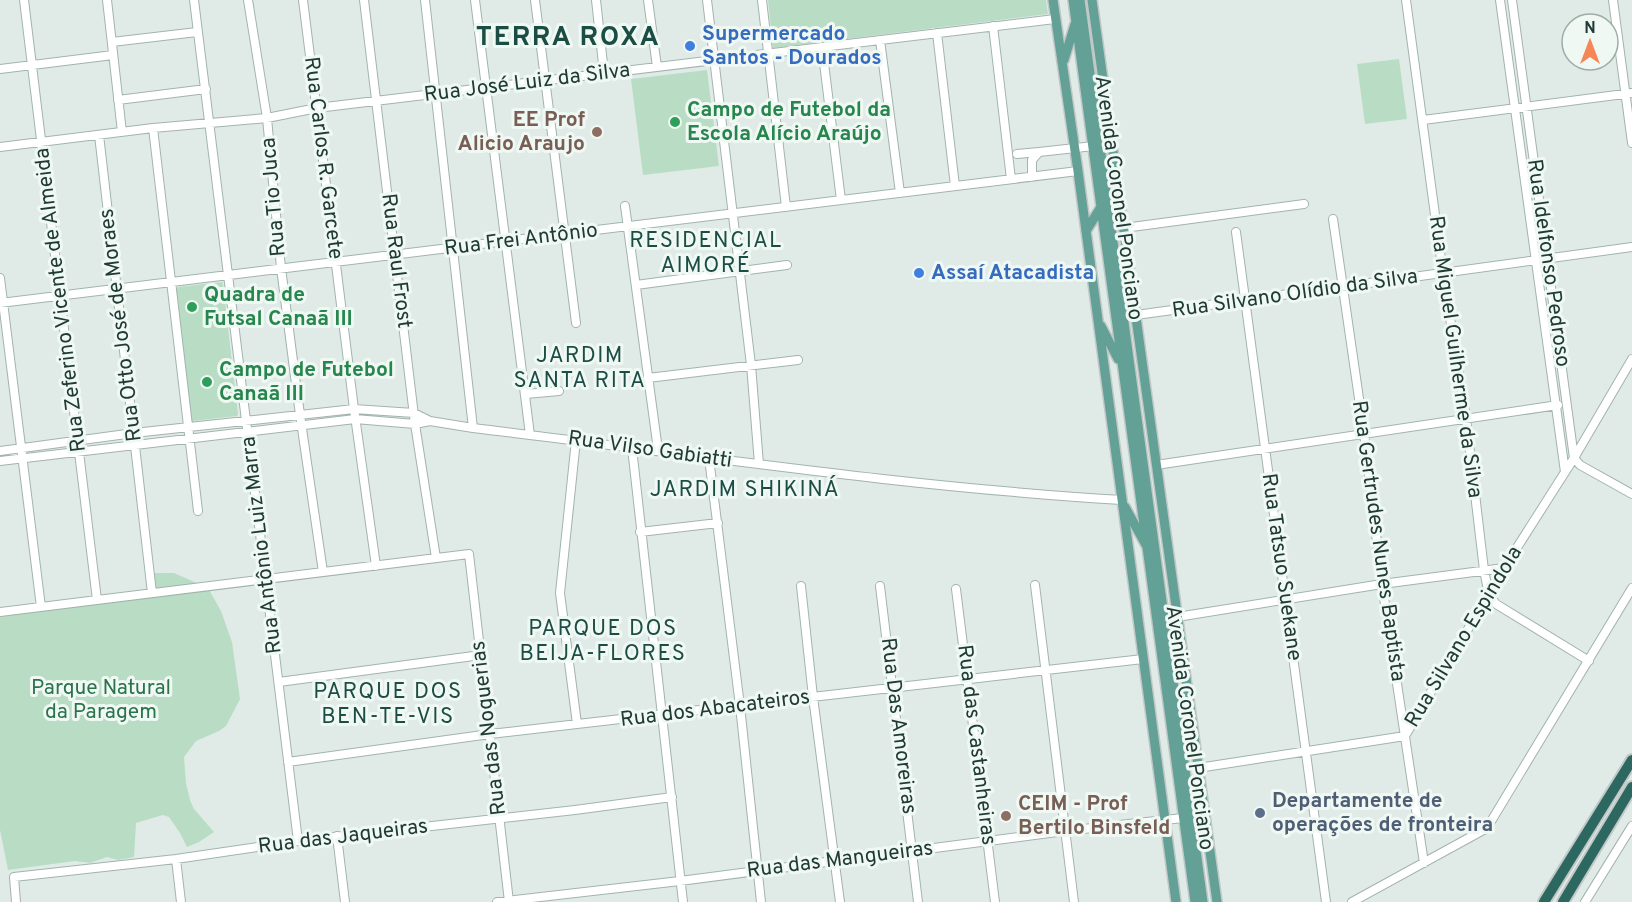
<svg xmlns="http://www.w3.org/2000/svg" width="1632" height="902" viewBox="0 0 1632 902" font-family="Overpass,sans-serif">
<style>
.green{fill:#b8ddc4}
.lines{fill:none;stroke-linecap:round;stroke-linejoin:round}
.minor-casing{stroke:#a3b3ae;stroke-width:10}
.major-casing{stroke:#c1c8c7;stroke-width:12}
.highway-casing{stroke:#c1c8c7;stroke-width:14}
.minor{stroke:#fff;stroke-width:8}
.major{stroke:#63a196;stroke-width:9}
.highway{stroke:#2c6860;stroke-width:10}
.shop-dot{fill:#3f7fe0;stroke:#f0f8f4;stroke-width:2}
.leisure-dot{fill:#2e9e5b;stroke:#f0f8f4;stroke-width:2}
.education-dot{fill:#8d6e63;stroke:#f0f8f4;stroke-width:2}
.service-dot{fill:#5c6f8a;stroke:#f0f8f4;stroke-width:2}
.labels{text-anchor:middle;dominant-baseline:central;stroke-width:6;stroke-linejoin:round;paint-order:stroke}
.shop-label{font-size:21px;font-weight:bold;fill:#366cbe;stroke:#f0f8f4;text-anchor:start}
.street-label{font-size:21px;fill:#203b36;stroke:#f0f8f4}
.leisure-label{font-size:21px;font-weight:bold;fill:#27864d;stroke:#f0f8f4;text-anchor:start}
.education-label{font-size:21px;font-weight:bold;fill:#785e54;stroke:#f0f8f4;text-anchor:end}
.park-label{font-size:21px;fill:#2a734b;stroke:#f0f8f4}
.service-label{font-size:21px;font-weight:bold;fill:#4e5e75;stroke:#f0f8f4;text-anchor:start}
.neighbourhood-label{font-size:22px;letter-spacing:1.5px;fill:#1c4d45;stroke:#f0f8f4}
.district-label{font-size:27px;font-weight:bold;letter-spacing:1.5px;fill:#1c4d45;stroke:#f0f8f4}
</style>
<rect width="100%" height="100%" fill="#e0ebe7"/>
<!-- green -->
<path class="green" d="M768,0h278l2,14 -275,34z
M1399,59l8,60 -42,5 -8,-60z
M707,70l12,96 -76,9 -12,-96z
M222,282l1,2 15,130 -1,2 -44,5 -2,-1 -15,-130 2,-3z
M154,573h20l34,15 13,23 11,31 8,57 -14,27 -7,5 -23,10 -12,16 2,26 4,17 4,9 20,23 -15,10 -12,5 -7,-14 -11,-16 -6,-2 -27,8 -2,34 -16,3 -11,-3 -17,6 -15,-2 -67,9 -8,-40v-213l44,-9 111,-15z"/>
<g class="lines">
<!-- minor casing -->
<g class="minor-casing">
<path id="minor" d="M24,0l73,600
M107,0l15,132
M194,0l104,841
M248,0l19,118 14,150 19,147 23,157
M303,0l51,409 22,157
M364,0l51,424 21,134
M425,0l48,428
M475,0l55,435
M535,0l41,323
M596,0l8,73
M648,0l9,67
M707,0l44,365 8,99
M762,0l24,207
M1406,0l37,274 23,144 18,152 5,25 7,9 93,57
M1500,0l65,472
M1512,0l62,458 6,7 52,29
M1613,0l19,143
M993,26l18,153
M937,33l18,153
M880,40l20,153
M112,42l85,-10
M822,47l19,153
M0,69l113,-14
M118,100l88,-11
M1423,120l209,-27
M153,128l45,383
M99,135l53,458
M0,147l153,-19 114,-10 50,-10 738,-89
M1017,154l22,-2
M1032,177v-17l7,-8 73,-8
M625,206l33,244
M1333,219l31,214 18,151 42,279
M1124,228l180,-24
M1236,232l90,670
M0,278l41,329
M636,285l151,-20
M0,303l1078,-132
M1136,315l496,-68
M648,378l150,-18
M526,394l33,-3
M576,440l-16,153 17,131
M632,448l51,454
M0,451l134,-18 220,-24 60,4 16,8 43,7c216,26 431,59 649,72
M709,458l31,248 21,196
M0,461l355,-42 60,5 15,-3
M1156,465l402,-60
M640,532l78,-9
M1035,585l39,317
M801,586l12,111 27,205
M880,586l38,316
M956,589l39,313
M0,612l469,-58 40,348
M1177,617l205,-33 122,-16
M279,682l202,-27
M288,762l202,-28 653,-75
M1198,768l207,-32 99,-168 70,-110 58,-99
M337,836l8,66
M176,859l5,43
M16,902l-2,-25 162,-18 122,-18 277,-31 97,-13
M497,902l183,-21 385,-50 118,-13
M1352,902l135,-74 145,-240
M1585,902l47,-76"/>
</g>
<!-- major casing -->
<g class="major-casing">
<path id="major" d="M1053,0l25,171 98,731
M1073,0l122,902
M1080,0l123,902
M1092,0l125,902
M1064,60l11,-36
M1086,231l15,-24
M1101,326l17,33
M1125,507l21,38"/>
</g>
<!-- highway casing -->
<g class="highway-casing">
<path id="highway" d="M1544,902l88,-142
M1563,902l69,-115"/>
</g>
<!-- minor -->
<use href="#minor" class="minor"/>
<!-- major -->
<use href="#major" class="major"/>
<!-- highway -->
<use href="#highway" class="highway"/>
</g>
<!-- markers -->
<g class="shop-dot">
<circle cx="690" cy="46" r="6"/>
<circle cx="919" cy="273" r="6"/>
</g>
<g class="leisure-dot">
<circle cx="675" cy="122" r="6"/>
<circle cx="192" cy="307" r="6"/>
<circle cx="207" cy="382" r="6"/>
</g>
<g class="education-dot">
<circle cx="597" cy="132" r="6"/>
<circle cx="1006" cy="816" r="6"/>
</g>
<circle class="service-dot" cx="1260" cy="813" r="6"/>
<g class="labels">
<!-- shop labels -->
<g class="shop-label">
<text x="702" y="34">Supermercado<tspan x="702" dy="24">Santos - Dourados</tspan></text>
<text x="931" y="273">Assaí Atacadista</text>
</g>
<!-- street labels -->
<g class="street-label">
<text transform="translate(527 83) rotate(-7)">Rua José Luiz da Silva</text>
<text transform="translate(323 158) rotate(83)">Rua Carlos R. Garcete</text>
<text transform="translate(274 197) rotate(-95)">Rua Tio Juca</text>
<text transform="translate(1118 198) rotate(82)">Avenida Coronel Ponciano</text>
<text transform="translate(521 240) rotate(-7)">Rua Frei Antônio</text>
<text transform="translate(396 261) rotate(83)">Rua Raul Frost</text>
<text transform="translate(1548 263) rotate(82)">Rua Idelfonso Pedroso</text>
<text transform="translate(1295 294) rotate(-8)">Rua Silvano Olídio da Silva</text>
<text transform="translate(61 300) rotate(-97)">Rua Zeferino Vicente de Almeida</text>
<text transform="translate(121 325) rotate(-97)">Rua Otto José de Moraes</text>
<text transform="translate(1455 357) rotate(82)">Rua Miguel Guilherme da Silva</text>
<text transform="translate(650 450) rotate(8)">Rua Vilso Gabiatti</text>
<text transform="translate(1378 541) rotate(82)">Rua Gertrudes Nunes Baptista</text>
<text transform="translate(262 545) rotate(-97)">Rua Antônio Luiz Marra</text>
<text transform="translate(1281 567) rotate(82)">Rua Tatsuo Suekane</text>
<text transform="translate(1464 637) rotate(-59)">Rua Silvano Espindola</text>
<text transform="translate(715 709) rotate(-7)">Rua dos Abacateiros</text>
<text transform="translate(898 726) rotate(83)">Rua Das Amoreiras</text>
<text transform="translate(489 728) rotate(-97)">Rua das Noguerias</text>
<text transform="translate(1189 728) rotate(82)">Avenida Coronel Ponciano</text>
<text transform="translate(976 745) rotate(83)">Rua das Castanheiras</text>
<text transform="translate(343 837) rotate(-7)">Rua das Jaqueiras</text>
<text transform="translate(840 860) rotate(-7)">Rua das Mangueiras</text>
</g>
<!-- leisure labels -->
<g class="leisure-label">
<text x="687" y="110">Campo de Futebol da<tspan x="687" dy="24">Escola Alício Araújo</tspan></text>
<text x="204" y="295">Quadra de<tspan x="204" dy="24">Futsal Canaã III</tspan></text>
<text x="219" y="370">Campo de Futebol<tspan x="219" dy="24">Canaã III</tspan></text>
</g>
<!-- education labels -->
<g class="education-label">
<text x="585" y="120">EE Prof<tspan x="585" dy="24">Alicio Araujo</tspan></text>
<text x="1018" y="804" text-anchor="start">CEIM - Prof<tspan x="1018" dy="24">Bertilo Binsfeld</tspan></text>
</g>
<!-- park labels -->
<g class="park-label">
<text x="101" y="688">Parque Natural<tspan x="101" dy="24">da Paragem</tspan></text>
</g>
<!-- service labels -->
<g class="service-label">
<text x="1272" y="801">Departamente de<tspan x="1272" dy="24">operações de fronteira</tspan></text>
</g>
<!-- neighbourhood labels -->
<g class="neighbourhood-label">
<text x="706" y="241">RESIDENCIAL<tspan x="706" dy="25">AIMORÉ</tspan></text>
<text x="580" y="356">JARDIM<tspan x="580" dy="25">SANTA RITA</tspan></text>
<text x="745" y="490">JARDIM SHIKINÁ</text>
<text x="603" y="629">PARQUE DOS<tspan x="603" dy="25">BEIJA-FLORES</tspan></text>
<text x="388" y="692">PARQUE DOS<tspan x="388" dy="25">BEN-TE-VIS</tspan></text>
</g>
<!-- district labels -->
<g class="district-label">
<text x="568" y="38">TERRA ROXA</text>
</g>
</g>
<!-- north arrow -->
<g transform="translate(1590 42)"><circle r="28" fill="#f0f8f4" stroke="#9daca8" stroke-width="1.5"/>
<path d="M0-4.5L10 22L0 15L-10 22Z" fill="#f48755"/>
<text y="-9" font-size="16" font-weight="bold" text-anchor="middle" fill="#203b36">N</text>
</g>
</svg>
